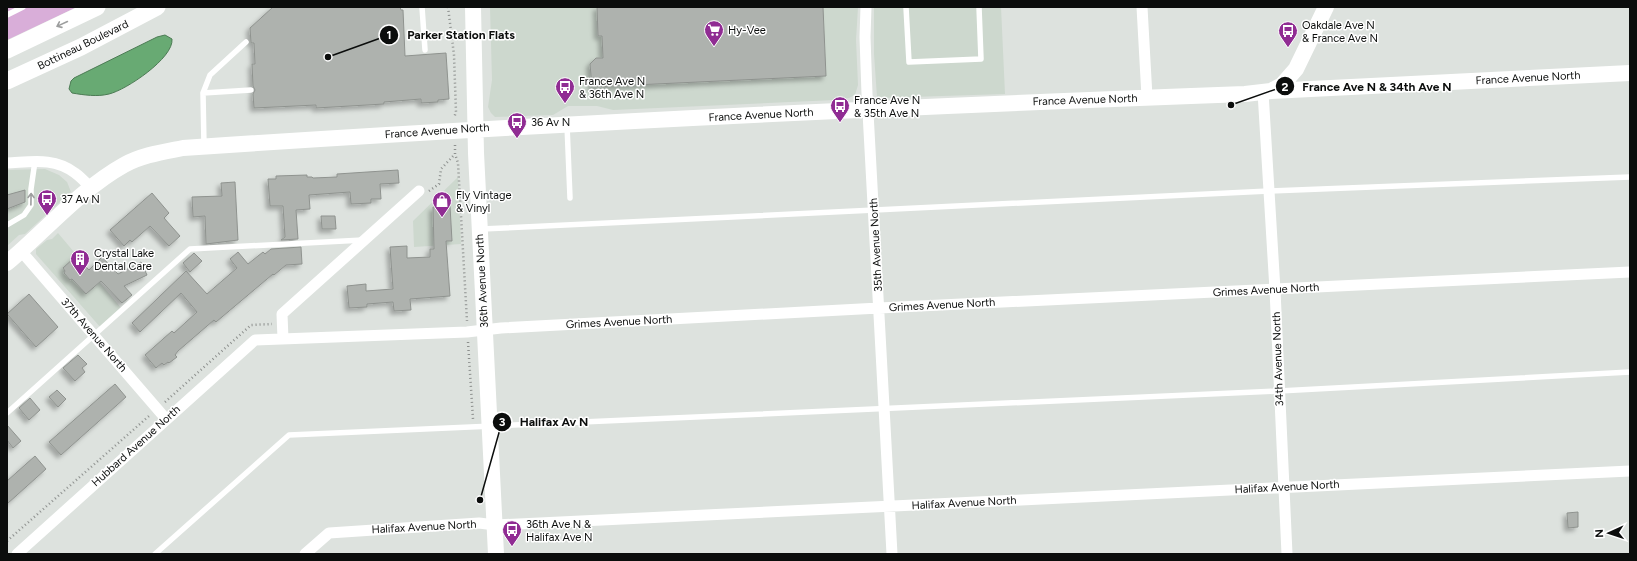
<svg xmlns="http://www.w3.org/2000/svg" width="1637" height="561" viewBox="0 0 1637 561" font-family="Figtree,sans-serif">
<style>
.built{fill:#cdd8ce}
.green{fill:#d9aed9}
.water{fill:#68aa73;stroke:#4c7b54}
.building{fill:#aeb2ae;stroke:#8f938f;filter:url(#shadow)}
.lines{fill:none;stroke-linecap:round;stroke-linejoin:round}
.path{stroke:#8d908e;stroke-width:2.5;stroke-dasharray:1 3;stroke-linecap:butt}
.lane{stroke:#fff;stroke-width:5.5}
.street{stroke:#fff;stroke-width:11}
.secondary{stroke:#fff;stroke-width:16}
.primary{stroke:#fff;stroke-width:17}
.oneway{stroke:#9d9e9e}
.labels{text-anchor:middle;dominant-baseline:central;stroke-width:3;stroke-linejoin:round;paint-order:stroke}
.poi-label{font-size:11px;fill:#0b0d0c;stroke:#fff;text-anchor:start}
.street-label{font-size:11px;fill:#0b0d0c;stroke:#fff}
.leader{fill:none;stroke:#0b0d0c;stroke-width:1.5}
.callout-dot{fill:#0b0d0c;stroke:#fff;stroke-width:1.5}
.mark-label{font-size:12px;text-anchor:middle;font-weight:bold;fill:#fff}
.callout-label{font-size:12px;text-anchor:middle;font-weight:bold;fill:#0b0d0c;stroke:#fff;stroke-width:3;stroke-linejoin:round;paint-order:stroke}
</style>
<defs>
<filter id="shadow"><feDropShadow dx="-3.5" dy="3.5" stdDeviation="2" flood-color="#0004"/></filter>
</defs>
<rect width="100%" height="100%" fill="#dde2de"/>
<!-- built -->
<path class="built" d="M490,7h368l-2,33 2,45 -3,10 -6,3 -14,2 -222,10 -16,-4h-29l-15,9 -58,2 -4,-4 -3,-6 4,-27z
M874,7h127l4,87 -126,4 -2,-1 -3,-43z
M45,169l14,6 8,7 4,10 -46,42 -6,1 -12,11v-76z
M458,177l3,67 -47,3 -1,-26z
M58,233l64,76 -21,19 -65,-74v-5l11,-9 5,-1z"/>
<!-- green -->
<path class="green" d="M7,7h70l-70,33z"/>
<!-- water -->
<path class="water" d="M165,35l7,4c2,19 -46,51 -63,55 -12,3 -25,1 -37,-1l-3,-4 2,-8 3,-3 83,-41z"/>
<!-- building -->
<path class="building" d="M273,7h127l1,3h2l2,46 41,-3 3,46 -11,1v2l-17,1v-4l-37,3v2l-68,4v-3l-62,3 -1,-14 2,-4 -2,-4 -1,-22h3l-1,-21h-3l-1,-15z
M597,7h226l3,69 -234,11 -2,-23 6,-6h7l-1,-22h-4z
M398,170l1,13 -19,1 1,15h-10v4l-20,1 -1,-12 -41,3 1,14 -14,1 2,29 -17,1 4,-3 -2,-31h-13l-2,-27h8v-3l31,-1v2h5l1,1 24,-1v-3z
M235,182l3,58 -32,4 -1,-28 -12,1 -1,-20 30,-1 -1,-13z
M25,190v12l-18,7v-14z
M152,193l17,20 -5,5 16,18 -11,10 -19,-20 -18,16 -2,-2 -6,6 -14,-16z
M450,206l2,35h-6l4,55 -40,3 1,11 -17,1 -1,-9 -26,2v3l-18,1 -2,-22 19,-2v7l27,-2 -3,-42 17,-1v12l23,-1v-8h4l-1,-42z
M321,216h14l1,13h-14z
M301,247l1,17 -16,1 -12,10 -1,-1 -57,48 -2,-2 -36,31 -3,4 2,2 -8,6 -1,-1 -4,3 -2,-2 -6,5 -11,-13 27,-24 2,2 23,-21 -16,-19 -41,39 -8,-9 54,-52 21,23 30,-26 -7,-9 8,-7 10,12 15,-12 2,2 6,-5z
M194,253l8,8 -12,11 -7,-9z
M76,256l13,14 13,-13 16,17 23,-12 6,13 -23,11 8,9 -10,8 -21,-22 -15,13 -14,-15 -2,1 -6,-7 1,-2 -2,-3z
M29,294l29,33 -22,20 -29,-33z
M78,355l9,9 -5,4 3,4 -10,9 -12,-13z
M115,384l11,13 -65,58 -12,-13z
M57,390l9,9 -8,8 -9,-10z
M30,398l10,12 -11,10 -10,-12z
M7,425l14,16 -8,7 -6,-8z
M35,456l11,13 -39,35v-23z
M1578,512v15l-10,1 -1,-15z"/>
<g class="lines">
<!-- path -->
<path class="path" d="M448,7l6,48 2,57 -2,6
M455,145v9l3,9 9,158
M429,191l10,-7 2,-15 14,-15
M468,342l5,77
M165,402l86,-77 21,-1
M7,541l142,-125"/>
<!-- lane -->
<path class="lane" d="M422,7l3,43
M906,7l3,55 72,-3 -2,-52
M7,15l16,-8
M203,93l7,-18 36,-33
M567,125l3,73
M204,146l-1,-53 48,-3
M7,225l17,-10 7,-10v-16l4,-28
M482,229l787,-38 361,-14
M7,413l183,-164 173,-9
M155,554l134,-119 990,-44 351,-19"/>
<!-- street -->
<path class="street" d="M866,7l-1,30 2,57 25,460
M1142,7l5,90
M1263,92l12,198 12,264
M7,163c24,-1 47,-6 68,10 6,4 11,10 16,15
M21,251l145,168
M283,339l-1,-25 137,-123
M17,554l238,-214 212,-8 34,-4 378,-20 751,-36
M305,554l24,-21 150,-10 16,2 1135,-54"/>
<!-- secondary -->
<path class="secondary" d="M473,7l3,146 20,401
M1271,91l11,-6 14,-16 30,-62
M7,263c38,-32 74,-74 117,-98 18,-10 39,-13 59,-17 353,-24 708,-41 1062,-54l26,-3 359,-18"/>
<!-- primary -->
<path class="primary" d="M7,50l90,-43
M7,81l74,-34 76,-40"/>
</g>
<!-- one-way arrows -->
<defs><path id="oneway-shaft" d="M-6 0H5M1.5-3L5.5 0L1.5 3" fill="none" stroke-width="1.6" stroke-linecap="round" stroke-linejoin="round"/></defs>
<g class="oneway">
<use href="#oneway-shaft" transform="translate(62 24) rotate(155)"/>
<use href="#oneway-shaft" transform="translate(31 199) rotate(-89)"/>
</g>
<!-- icons -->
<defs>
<g id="supermarket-pin" transform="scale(1)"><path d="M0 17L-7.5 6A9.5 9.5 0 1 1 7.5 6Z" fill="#902c93" stroke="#fff"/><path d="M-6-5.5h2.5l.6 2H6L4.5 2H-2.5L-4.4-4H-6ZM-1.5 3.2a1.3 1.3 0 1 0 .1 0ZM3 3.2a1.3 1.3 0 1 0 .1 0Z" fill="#fff"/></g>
<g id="bus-pin" transform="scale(1)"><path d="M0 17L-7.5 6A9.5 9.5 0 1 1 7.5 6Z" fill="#902c93" stroke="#fff"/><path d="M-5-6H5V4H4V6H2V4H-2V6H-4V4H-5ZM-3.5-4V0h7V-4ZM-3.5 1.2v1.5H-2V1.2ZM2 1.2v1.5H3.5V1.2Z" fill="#fff"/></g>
<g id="shop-pin" transform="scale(1)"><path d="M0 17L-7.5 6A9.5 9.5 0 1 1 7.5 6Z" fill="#902c93" stroke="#fff"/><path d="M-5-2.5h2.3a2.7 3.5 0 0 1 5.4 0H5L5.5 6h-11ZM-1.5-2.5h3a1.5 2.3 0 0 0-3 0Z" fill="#fff"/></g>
<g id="building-pin" transform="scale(1)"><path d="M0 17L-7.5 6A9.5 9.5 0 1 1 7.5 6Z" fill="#902c93" stroke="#fff"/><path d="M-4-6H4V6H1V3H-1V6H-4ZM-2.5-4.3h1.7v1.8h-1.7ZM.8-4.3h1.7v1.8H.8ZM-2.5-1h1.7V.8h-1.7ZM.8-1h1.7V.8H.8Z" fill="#fff"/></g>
</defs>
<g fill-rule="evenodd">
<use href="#supermarket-pin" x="714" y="30"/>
<use href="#bus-pin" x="1288" y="31"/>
<use href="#bus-pin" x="565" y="87"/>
<use href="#bus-pin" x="840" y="106"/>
<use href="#bus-pin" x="517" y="122"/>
<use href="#bus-pin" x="47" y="199"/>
<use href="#shop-pin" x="442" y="201"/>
<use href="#building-pin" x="80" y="259"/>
<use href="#bus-pin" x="512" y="530"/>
</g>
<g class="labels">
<!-- poi labels -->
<g class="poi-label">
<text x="1302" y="25">Oakdale Ave N<tspan x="1302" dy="13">&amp; France Ave N</tspan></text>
<text x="728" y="30">Hy-Vee</text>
<text x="579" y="81">France Ave N<tspan x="579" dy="13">&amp; 36th Ave N</tspan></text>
<text x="854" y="100">France Ave N<tspan x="854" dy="13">&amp; 35th Ave N</tspan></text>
<text x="531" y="122">36 Av N</text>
<text x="456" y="195">Fly Vintage<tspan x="456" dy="13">&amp; Vinyl</tspan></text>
<text x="61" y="199">37 Av N</text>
<text x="94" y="253">Crystal Lake<tspan x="94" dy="13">Dental Care</tspan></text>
<text x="526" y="524">36th Ave N &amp;<tspan x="526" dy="13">Halifax Ave N</tspan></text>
</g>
<!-- street labels -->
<g class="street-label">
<text transform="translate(83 45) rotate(-26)">Bottineau Boulevard</text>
<text transform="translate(1528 78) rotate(-3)">France Avenue North</text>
<text transform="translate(1085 100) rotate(-2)">France Avenue North</text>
<text transform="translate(761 115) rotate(-3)">France Avenue North</text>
<text transform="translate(437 131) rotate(-4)">France Avenue North</text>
<text transform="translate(876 245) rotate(-93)">35th Avenue North</text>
<text transform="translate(482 281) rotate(-93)">36th Avenue North</text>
<text transform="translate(1266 290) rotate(-3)">Grimes Avenue North</text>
<text transform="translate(942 305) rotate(-3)">Grimes Avenue North</text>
<text transform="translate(619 322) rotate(-3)">Grimes Avenue North</text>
<text transform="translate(94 335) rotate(49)">37th Avenue North</text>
<text transform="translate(1278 359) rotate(-92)">34th Avenue North</text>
<text transform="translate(136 446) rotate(-42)">Hubbard Avenue North</text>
<text transform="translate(1287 487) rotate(-3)">Halifax Avenue North</text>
<text transform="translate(964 503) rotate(-3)">Halifax Avenue North</text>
<text transform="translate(424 527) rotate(-3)">Halifax Avenue North</text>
</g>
</g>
<!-- callouts -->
<path class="leader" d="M328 57L389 35M1231 105L1285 86M480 500L502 422"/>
<g class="callout-dot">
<circle cx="328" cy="57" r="4"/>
<circle cx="1231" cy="105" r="4"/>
<circle cx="480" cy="500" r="4"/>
<circle cx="389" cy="35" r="10"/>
<circle cx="1285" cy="86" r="10"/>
<circle cx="502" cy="422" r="10"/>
</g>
<g class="mark-label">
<text x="389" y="39">1</text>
<text x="1285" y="91">2</text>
<text x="502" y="426">3</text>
</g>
<g class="callout-label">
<text x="461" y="39">Parker Station Flats</text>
<text x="1377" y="91">France Ave N &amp; 34th Ave N</text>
<text x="554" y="426">Halifax Av N</text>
</g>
<!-- border -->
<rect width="1637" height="561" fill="none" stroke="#0b0d0c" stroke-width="16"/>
<!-- north arrow -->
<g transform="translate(1609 533) rotate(267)" stroke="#ffffff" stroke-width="3" paint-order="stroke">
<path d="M0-3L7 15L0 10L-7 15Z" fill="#0b0d0c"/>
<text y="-6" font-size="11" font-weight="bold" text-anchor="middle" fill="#0b0d0c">N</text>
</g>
</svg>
